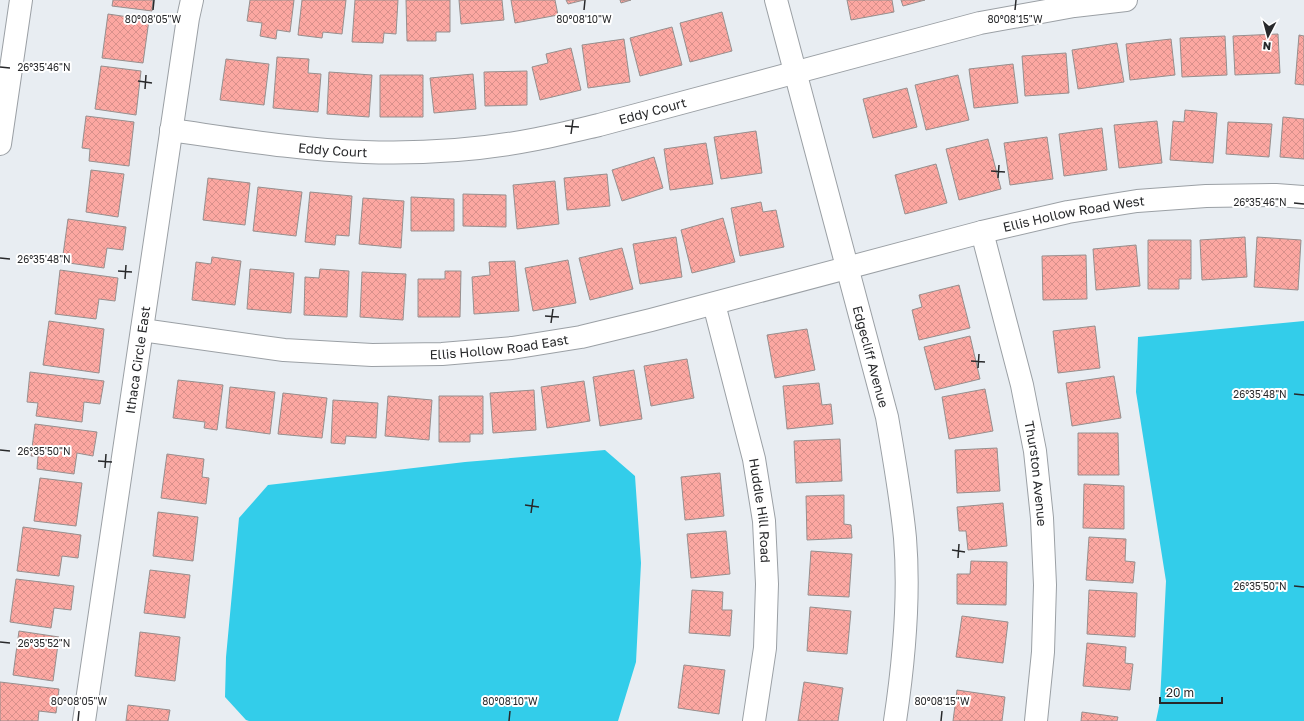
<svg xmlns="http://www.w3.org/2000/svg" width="1304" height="721" viewBox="0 0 1304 721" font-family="'Golos Text',sans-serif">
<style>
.water{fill:#33cdea}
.building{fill:url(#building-cross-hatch);stroke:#968f8e}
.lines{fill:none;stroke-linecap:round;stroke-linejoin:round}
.minor-casing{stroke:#9ba0a5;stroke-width:24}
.minor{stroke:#fff;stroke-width:22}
.ticks{fill:none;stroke:#28292b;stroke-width:1.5}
.labels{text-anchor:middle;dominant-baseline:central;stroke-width:4;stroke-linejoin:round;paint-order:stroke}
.street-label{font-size:13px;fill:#28292b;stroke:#fff}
.ticks-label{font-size:10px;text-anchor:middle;fill:#28292b;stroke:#fff;stroke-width:4;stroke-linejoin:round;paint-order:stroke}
</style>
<defs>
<pattern id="building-cross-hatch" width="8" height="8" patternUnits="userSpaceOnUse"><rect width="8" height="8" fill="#fca7a1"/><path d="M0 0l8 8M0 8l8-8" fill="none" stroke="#d8908b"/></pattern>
</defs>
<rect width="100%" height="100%" fill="#e8edf2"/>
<!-- water -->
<path class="water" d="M1304,321v400h-148l4,-19 6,-121 -30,-189 2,-55z
M605,450l30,26 6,87 -5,99 -18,59h-369l-3,-1 -21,-23 1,-40 13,-139 29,-33 197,-23z"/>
<!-- building -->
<path class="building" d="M113,0h40l-1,11 -40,-5z
M250,0h44l-4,32 -13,-2 -1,9 -16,-3 2,-13 -15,-2z
M302,0h44l-4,34 -19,-2 -1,6 -24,-3z
M355,0h43l-2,34 -12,-1 -1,10 -31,-1z
M406,0h44v32h-14v9h-29z
M459,0h43l2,20 -43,4z
M511,0h44l3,15 -43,8z
M566,0h18l-16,4z
M620,0h11l-10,3z
M847,0h45l2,12 -43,8z
M901,0h24l-22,6z
M722,12l10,39 -42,11 -10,-39z
M108,14l41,6 -6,43 -41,-5z
M672,27l10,38 -42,11 -10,-38z
M1278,34l2,39 -45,2 -2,-39z
M1299,35l5,1v49l-9,-1z
M1225,36l2,39 -45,2 -2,-39z
M624,39l6,43 -42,6 -6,-43z
M1171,39l4,36 -45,5 -4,-36z
M1117,43l7,39 -46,7 -6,-39z
M571,48l10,42 -41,10 -8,-33 16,-4 -2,-9z
M1066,53l3,40 -44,3 -3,-40z
M277,57l32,2 -1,14 13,1 -3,38 -45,-4z
M226,59l43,5 -5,41 -44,-5z
M1013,64l5,39 -44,5 -5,-39z
M101,66l40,5 -5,44 -41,-6z
M527,71v34l-42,1 -1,-34z
M329,72l43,3 -3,42 -42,-3z
M473,74l3,35 -42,4 -4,-35z
M380,75h43v42h-43z
M958,75l11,45 -43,10 -11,-45z
M907,88l10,39 -44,11 -10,-39z
M1185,110l32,3 -4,50 -43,-3 3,-39 11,1z
M86,116l48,6 -5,44 -40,-5 1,-12 -8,-1z
M1283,117l21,2v40l-24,-2z
M1157,121l5,42 -43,5 -5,-43z
M1228,122l44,2 -3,33 -43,-3z
M1102,128l5,42 -43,6 -5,-42z
M756,131l6,42 -41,6 -7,-42z
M1047,137l6,42 -43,6 -6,-42z
M988,139l13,50 -42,11 -13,-51z
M706,143l7,41 -43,6 -6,-41z
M654,157l9,31 -41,13 -10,-31z
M936,164l11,39 -42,11 -10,-39z
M91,170l33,4 -6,43 -32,-5z
M607,174l3,32 -43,4 -3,-32z
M208,178l42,5 -5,42 -42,-5z
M555,181l4,43 -42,5 -4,-44z
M258,187l44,5 -6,44 -43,-5z
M310,192l42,4 -3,40 -13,-1 -1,10 -30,-3z
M463,194l43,1v32l-43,-1z
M411,197l43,2v32h-43z
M363,198l41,3 -3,47 -42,-4z
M761,202l2,10 13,-2 8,37 -44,9 -9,-48z
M723,218l12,44 -43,11 -11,-43z
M68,219l58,8 -3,23 -16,-2 -3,20 -42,-6z
M676,237l6,40 -42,7 -7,-40z
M1245,237l2,40 -45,3 -2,-40z
M1257,237l44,3 -3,50 -44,-3z
M1148,240h43v39h-12v10h-31z
M1136,245l4,41 -44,4 -3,-41z
M622,248l11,41 -43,11 -11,-42z
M1086,255l1,44 -44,1 -1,-44z
M212,257l29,4 -6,44 -43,-5 4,-38 15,2z
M568,260l8,43 -43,8 -8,-43z
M515,261l4,50 -45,3 -2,-37 18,-2 -1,-13z
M250,269l44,4 -3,40 -44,-4z
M320,269l29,2 -2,46 -43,-2 1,-38 14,1z
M60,270l58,8 -3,23 -16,-2 -3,20 -41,-5z
M445,271h16l-1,46h-42v-38h27z
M362,272l44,2 -3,46 -43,-3z
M959,285l11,43 -51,12 -7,-30 10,-3 -3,-12z
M49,321l55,8 -5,44 -56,-8z
M1095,326l5,42 -42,5 -5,-42z
M807,329l8,41 -40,8 -8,-43z
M970,336l10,43 -45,11 -11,-43z
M687,359l7,39 -43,8 -7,-40z
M634,370l8,49 -42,7 -7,-49z
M30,372l74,9 -4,23 -16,-2 -2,20 -46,-6 2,-13 -11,-1z
M1114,376l7,42 -49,8 -6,-43z
M178,380l45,5 -6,45 -13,-2 1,-6 -32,-4z
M584,381l6,40 -43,7 -6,-41z
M819,383l3,22 9,-1 2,20 -46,5 -4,-43z
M230,387l45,5 -5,42 -44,-6z
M985,389l8,42 -44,8 -7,-42z
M534,390l2,40 -43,3 -3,-40z
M283,393l44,5 -5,40 -44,-4z
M388,396l44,4 -3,40 -44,-4z
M439,396h44v38h-13v8h-31z
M333,400l45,3 -2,35 -30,-2 -1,8 -14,-1z
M35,424l62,8 -4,24 -16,-3 -3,21 -37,-5 1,-13h-7z
M1078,433h40l1,42h-41z
M840,439l2,42 -46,2 -2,-42z
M997,448l3,43 -43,2 -2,-43z
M167,454l37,5 -2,18 7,1 -3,26 -45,-6z
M720,473l4,43 -39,4 -4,-43z
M40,478l42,5 -6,43 -42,-5z
M1084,484l40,2v43l-41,-1z
M844,495v29l7,1 1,13 -45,2 -1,-44z
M1003,503l4,43 -39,4 -2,-19h-7l-2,-24z
M158,512l40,5 -5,44 -40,-5z
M23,527l58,8 -3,23 -16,-2 -3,20 -42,-5z
M726,531l4,43 -39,4 -4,-44z
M1089,537l37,2 -1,22 10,1 -2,21 -47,-3z
M811,551l41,3 -3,43 -41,-2z
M971,561l36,1 -1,43 -49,-1v-30h13z
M150,570l40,5 -5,43 -41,-5z
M16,579l58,7 -3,24 -17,-2 -3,20 -41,-6z
M692,590l31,2 -1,18h10l-2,26 -41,-3z
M1089,590l48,3 -2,44 -48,-3z
M810,607l41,4 -4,43 -40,-3z
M962,616l46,6 -5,41 -47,-6z
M19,631l40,6 -6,44 -40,-6z
M140,632l40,5 -5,44 -40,-5z
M1087,643l39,4 -1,16 8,1 -3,26 -47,-4z
M684,665l41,5 -6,44 -41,-6z
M0,682l59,7 -3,24 -17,-2 -1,10h-38z
M804,682l39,6 -5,33h-40z
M957,690l48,7 -3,24h-49z
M128,705l42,5 -2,11h-42z
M1082,712l36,5 -1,4h-36z"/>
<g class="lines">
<!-- minor casing -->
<g class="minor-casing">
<g id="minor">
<path id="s1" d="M776,0l111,417c7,40 14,80 18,121 5,61 -1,123 -10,183"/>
<path id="s2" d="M171,130c64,9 129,20 193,22 57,2 117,-2 173,-13 21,-4 41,-9 62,-14l381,-102 94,-17 52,-6"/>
<path d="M0,144l21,-144"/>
<path id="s3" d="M982,232l40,153 13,66 7,67 3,67 -2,67 -7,69"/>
<path id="s4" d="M714,304l40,155 10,62 3,63 -2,64 -11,73"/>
<path id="s5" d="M142,330l142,20 88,5 70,-1 70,-6 69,-11 70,-17 331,-88 86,-20 69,-11 69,-5 70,-1 28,2"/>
<path id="s6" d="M84,721l104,-703 4,-18"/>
</g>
</g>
<!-- minor -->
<use href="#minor" class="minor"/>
</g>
<!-- ticks -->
<path class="ticks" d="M153,10l1,-10M584,10l1,-10M1015,10l1,-10M0,67l10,1M138,81l14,2M145,89l1,-14M565,126l14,1M571,134l2,-14M991,171l14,1M998,178l1,-13M1294,203l10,1M0,258l10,1M118,271l14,1M125,279l1,-14M545,316l14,1M551,323l2,-14M971,361l14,1M978,368l1,-14M1294,394l10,1M0,450l10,1M98,461l14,1M105,468l1,-14M525,505l14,2M531,513l2,-14M952,550l13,2M958,558l1,-14M1294,586l10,1M0,642l10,1M78,721l1,-10M509,721l1,-10M941,721l1,-10"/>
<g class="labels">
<!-- street labels -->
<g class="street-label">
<text stroke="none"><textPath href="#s2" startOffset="487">Eddy Court</textPath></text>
<text stroke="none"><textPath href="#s2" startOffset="163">Eddy Court</textPath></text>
<text stroke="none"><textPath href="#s5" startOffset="950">Ellis Hollow Road West</textPath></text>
<text stroke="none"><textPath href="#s5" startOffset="359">Ellis Hollow Road East</textPath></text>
<text stroke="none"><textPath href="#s1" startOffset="369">Edgecliff Avenue</textPath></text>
<text stroke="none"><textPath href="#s6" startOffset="365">Ithaca Circle East</textPath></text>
<text stroke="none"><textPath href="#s3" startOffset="248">Thurston Avenue</textPath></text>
<text stroke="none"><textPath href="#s4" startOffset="212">Huddle Hill Road</textPath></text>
</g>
</g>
<g class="ticks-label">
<text x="153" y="23">80°08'05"W</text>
<text x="584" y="23">80°08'10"W</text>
<text x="1015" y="23">80°08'15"W</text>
<text x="44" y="71">26°35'46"N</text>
<text x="1260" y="206">26°35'46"N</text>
<text x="44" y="263">26°35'48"N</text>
<text x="1260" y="398">26°35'48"N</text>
<text x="44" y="455">26°35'50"N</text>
<text x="1260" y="590">26°35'50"N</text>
<text x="44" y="647">26°35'52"N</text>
<text x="79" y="705">80°08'05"W</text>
<text x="510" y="705">80°08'10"W</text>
<text x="942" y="705">80°08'15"W</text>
</g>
<!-- north arrow -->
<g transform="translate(1268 36) rotate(186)" stroke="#ffffff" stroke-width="3" paint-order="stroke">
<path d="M0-3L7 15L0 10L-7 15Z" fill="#28292b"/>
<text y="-6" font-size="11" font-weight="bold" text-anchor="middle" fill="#28292b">N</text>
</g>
<!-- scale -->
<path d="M1160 697v6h62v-6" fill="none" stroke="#28292b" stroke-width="2"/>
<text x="1166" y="697" font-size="12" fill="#28292b" stroke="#ffffff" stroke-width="3" paint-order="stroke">20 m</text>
</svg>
